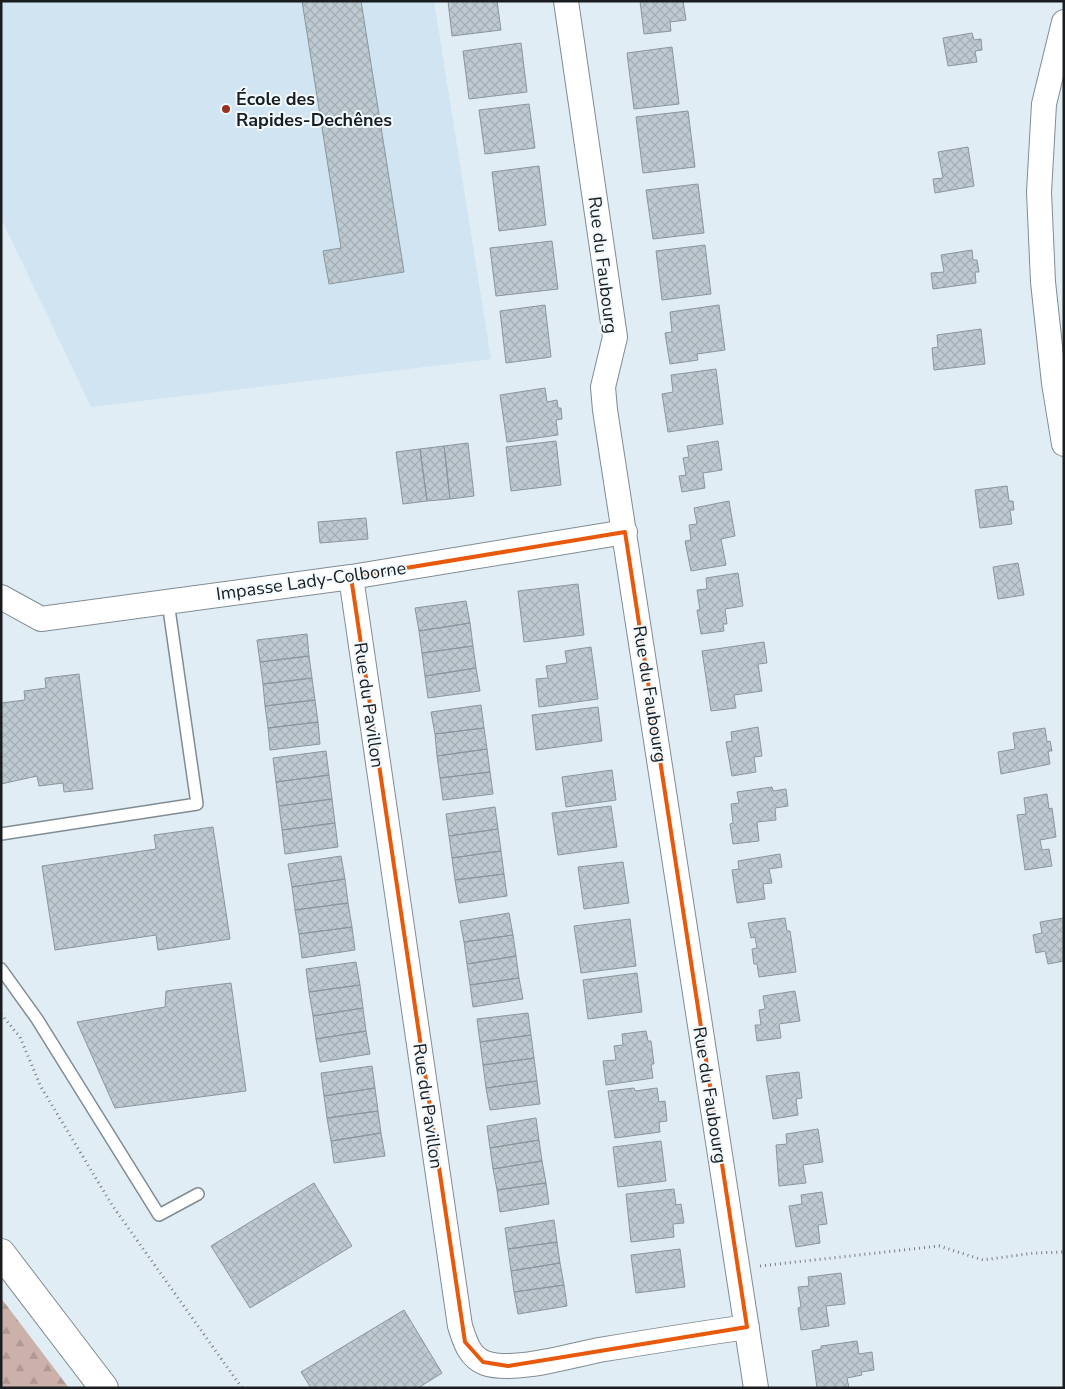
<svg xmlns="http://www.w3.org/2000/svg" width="1065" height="1389" viewBox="0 0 1065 1389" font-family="'Nunito Sans',sans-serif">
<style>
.built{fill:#d0e4f1}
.forest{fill:url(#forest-firs)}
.building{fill:url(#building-cross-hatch);stroke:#8a969d}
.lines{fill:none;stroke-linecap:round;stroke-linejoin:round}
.service-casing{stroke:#808c93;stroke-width:14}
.minor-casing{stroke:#808c93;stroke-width:26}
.secondary-casing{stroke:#808c93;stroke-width:30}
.path{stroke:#747c81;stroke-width:3;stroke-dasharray:1 4;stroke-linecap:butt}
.service{stroke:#fff;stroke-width:11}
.minor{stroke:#fff;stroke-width:24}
.secondary{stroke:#fff;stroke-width:28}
.marked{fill:none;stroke:#e8590c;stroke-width:4;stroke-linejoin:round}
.poi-dot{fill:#992f1e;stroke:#f2fafe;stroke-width:2}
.labels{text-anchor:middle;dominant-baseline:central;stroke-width:4;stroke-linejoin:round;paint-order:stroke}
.poi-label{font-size:18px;font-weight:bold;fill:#191d20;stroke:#f2fafe;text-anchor:start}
.street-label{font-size:18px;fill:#191d20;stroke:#f2fafe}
</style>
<defs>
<pattern id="forest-firs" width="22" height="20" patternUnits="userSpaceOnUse" patternTransform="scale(1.25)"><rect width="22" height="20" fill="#ccb0aa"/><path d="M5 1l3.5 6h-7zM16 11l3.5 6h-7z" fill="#af9792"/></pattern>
<pattern id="building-cross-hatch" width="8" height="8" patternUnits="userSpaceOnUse" patternTransform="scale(1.25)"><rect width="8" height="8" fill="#becad2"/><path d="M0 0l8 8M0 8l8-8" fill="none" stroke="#a3adb4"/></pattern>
</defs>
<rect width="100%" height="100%" fill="#e1edf5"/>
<!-- built -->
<path class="built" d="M1,1h433l57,358 -400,48 -90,-189z"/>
<!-- forest -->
<path class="forest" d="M1,1298l68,90h-68z"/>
<!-- building -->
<path class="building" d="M302,1h59l43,271 -75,12 -6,-33 18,-3z
M448,1h49l4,29 -49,6z
M640,1h43l3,19 -16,2 1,9 -27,3z
M972,33l2,7 7,-1 1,11 -7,1 2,11 -29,4 -5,-28z
M521,43l6,49 -58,7 -6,-48z
M672,47l7,57 -45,5 -7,-56z
M529,104l6,44 -50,6 -6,-44z
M688,111l7,56 -52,6 -7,-56z
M968,147l6,39 -39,7 -2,-14 10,-1 -5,-26z
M539,166l7,59 -47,6 -7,-59z
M698,184l6,49 -51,6 -7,-49z
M552,241l6,48 -62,7 -6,-48z
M705,245l6,49 -49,6 -6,-49z
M972,250l1,10h4l2,12h-4l1,11 -43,6 -2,-16 13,-1 -3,-17z
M545,305l6,52 -45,6 -6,-52z
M719,305l6,45 -28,4 1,6 -28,4 -5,-31 7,-1 -2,-20z
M981,329l4,35 -51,6 -2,-22 6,-1 -1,-12z
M716,369l7,55 -55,8 -6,-38 11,-2 -2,-17z
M545,388l2,14 10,-2 1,8h3l1,11 -6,1 2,15 -51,7 -7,-47z
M556,441l5,44 -50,6 -5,-44z
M718,441l4,29 -19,3 2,15 -23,4 -3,-16 7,-1 -3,-17 6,-1 -2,-11z
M468,443l6,53 -24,3 -6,-53z
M444,446l6,53 -23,2 -7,-52z
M420,449l7,52 -24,3 -7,-52z
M1007,486l2,15h4l1,9h-4l2,14 -32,4 -5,-38z
M729,501l6,35 -14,3 5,26 -35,6 -6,-30 6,-1 -2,-15 8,-1 -3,-16z
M366,518l2,21 -48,4 -2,-21z
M1018,563l6,32 -26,4 -5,-32z
M738,573l5,33 -18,3 2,15h-4l1,7 -23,3 -4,-24h3l-3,-20 10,-1 -1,-11z
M578,584l6,51 -60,7 -6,-51z
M466,601l4,22 -51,8 -4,-23z
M470,623l3,23 -51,7 -3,-22z
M307,634l2,22 -49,6 -3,-22z
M764,642l3,21 -9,1 4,27 -28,4 2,13 -25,3 -9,-60z
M473,646l3,22 -51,8 -3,-23z
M591,647l7,52 -59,8 -3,-28 12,-1 -2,-12 21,-3 -2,-12z
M309,656l3,22 -49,6 -3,-22z
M476,668l4,23 -52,7 -3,-22z
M79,674l14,115 -29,3 -1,-9 -24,3 -2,-10 -36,8v-81l24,-3 -1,-9 22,-3 -1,-10z
M312,678l3,22 -50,6 -2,-22z
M315,700l3,22 -50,6 -3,-22z
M481,705l3,23 -49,6 -4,-22z
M598,707l4,34 -66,9 -4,-35z
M318,722l2,22 -50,6 -2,-22z
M758,727l4,29 -8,1 2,15 -24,4 -6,-34 6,-1 -1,-9z
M484,728l3,21 -50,7 -2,-22z
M1045,728l2,14 3,-1 2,10h-4l2,13 -49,10 -3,-22 17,-3 -2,-16z
M487,749l3,23 -50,6 -3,-22z
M326,751l3,24 -53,7 -3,-24z
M612,770l4,30 -50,7 -4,-30z
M490,772l3,22 -50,6 -3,-22z
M329,775l3,24 -53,7 -3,-24z
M772,787l1,4 13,-2 2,17 -13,2 1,12 -19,2 2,19 -26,3 -3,-20 3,-1 -2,-19 8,-1 -2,-11z
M1047,794l2,15 3,-1 4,29 -16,3 2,10 7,-1 3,17 -27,4 -8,-55 9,-1 -2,-16z
M332,799l3,24 -53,7 -3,-24z
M611,806l6,41 -59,8 -6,-42z
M495,807l3,22 -49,7 -3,-22z
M335,823l3,24 -53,7 -3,-24z
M213,827l17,112 -72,11 -2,-15 -101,15 -13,-84 114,-17 -2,-14z
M498,829l3,22 -49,7 -3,-22z
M501,851l3,23 -49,6 -3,-22z
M780,854l2,13 -13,2 3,14 -9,1 2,15 -28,4 -5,-33 7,-1 -1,-8z
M341,856l4,23 -53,8 -4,-23z
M623,862l6,41 -45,6 -6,-42z
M504,874l3,22 -48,7 -4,-23z
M345,879l3,24 -53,7 -3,-23z
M348,903l4,24 -53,7 -4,-24z
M509,913l4,22 -49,7 -4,-21z
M785,918l2,13h3l6,41 -37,5 -2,-13h-3l-2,-15 5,-1 -2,-11 -4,1 -3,-15z
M1064,918v43l-16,3 -3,-13 -9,2 -3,-18 9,-2 -2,-11z
M630,919l6,47 -55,7 -7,-47z
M352,927l3,23 -53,8 -3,-24z
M513,935l3,21 -49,8 -3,-22z
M516,956l3,22 -49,7 -3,-21z
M356,962l4,23 -51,7 -3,-23z
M637,973l5,39 -54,7 -5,-39z
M519,978l4,21 -50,8 -3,-22z
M231,983l15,108 -131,17 -38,-86 88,-15 1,-16z
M360,985l3,23 -50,8 -4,-24z
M795,991l5,30 -21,3 2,14 -24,3 -2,-16h6l-2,-15 6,-1 -2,-13z
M363,1008l3,23 -50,8 -3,-23z
M528,1013l3,22 -51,7 -3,-23z
M366,1031l4,23 -50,8 -4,-23z
M646,1031l2,10h3l3,23h-3l2,14 -47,7 -3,-24 13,-1 -2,-14 9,-1 -1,-11z
M531,1035l3,23 -51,7 -3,-23z
M534,1058l3,23 -51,7 -3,-23z
M372,1066l3,22 -51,8 -3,-23z
M799,1072l3,26 -6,1 2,16 -25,4 -7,-43z
M537,1081l3,23 -50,6 -4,-22z
M375,1088l3,23 -51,7 -3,-22z
M634,1088l1,3 22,-3 2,14 6,-1 2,20 -8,1 1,10 -45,6 -7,-47z
M378,1111l3,22 -50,8 -4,-23z
M536,1118l3,22 -49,8 -3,-22z
M818,1129l5,33 -20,3 3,18 -27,3 -3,-41 11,-1 -1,-10z
M381,1133l4,23 -51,7 -3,-22z
M539,1140l3,21 -49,8 -3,-21z
M661,1141l5,40 -48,6 -5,-40z
M542,1161l4,22 -49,7 -4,-21z
M314,1183l38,63 -102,62 -39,-62z
M546,1183l3,21 -49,8 -3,-22z
M674,1189l2,16 5,-1 3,19 -11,1 1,13 -43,5 -5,-48z
M822,1192l5,32 -9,1 2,18 -24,4 -7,-41 13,-2 -1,-9z
M554,1220l3,22 -49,7 -3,-21z
M557,1242l3,21 -49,8 -3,-22z
M680,1249l5,38 -49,6 -5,-38z
M560,1263l4,22 -50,7 -3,-21z
M841,1273l4,31 -19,2 3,20 -28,4 -3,-22 3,-1 -3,-20 11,-1 -1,-9z
M564,1285l3,21 -49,8 -4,-22z
M404,1310l38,63 -24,15h-107l-10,-16z
M857,1341l2,13 13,-2 2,18 -13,2 1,3 -15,3 2,10h-32l-5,-37 9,-2v-3z"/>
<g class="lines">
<!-- service casing -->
<g class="service-casing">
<path id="service" d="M1,834l196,-30 -29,-202
M1,969l36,50 122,196 39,-21"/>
</g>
<!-- minor casing -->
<g class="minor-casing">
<path id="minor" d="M566,1l49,336 -12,50 2,23 151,978
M1064,22l-20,82 -5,88 4,90 11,101 10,61
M351,577l109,749c5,15 9,31 25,37 28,10 84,-7 114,-13 49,-8 98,-16 148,-23
M1,597l40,22 310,-42 274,-45"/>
</g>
<!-- secondary casing -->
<g class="secondary-casing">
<path id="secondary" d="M1,1253l103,135"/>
</g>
<!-- path -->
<path class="path" d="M1,1014l19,23 21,50 71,118 130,183
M760,1266l179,-20 44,14 51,-7 30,-1"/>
<!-- service -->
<use href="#service" class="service"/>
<!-- minor -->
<use href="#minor" class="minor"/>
<!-- secondary -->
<use href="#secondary" class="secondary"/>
</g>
<!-- marked area -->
<path class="marked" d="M625,532l122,795 -239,39 -25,-4 -18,-20 -114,-765z"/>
<!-- markers -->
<circle class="poi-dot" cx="226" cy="109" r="5"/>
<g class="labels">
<!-- poi labels -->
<g class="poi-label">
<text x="236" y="99">École des<tspan x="236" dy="21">Rapides-Dechênes</tspan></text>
</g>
<!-- street labels -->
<g class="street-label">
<text transform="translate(603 265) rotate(83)">Rue du Faubourg</text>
<text transform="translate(311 581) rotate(-8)">Impasse Lady-Colborne</text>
<text transform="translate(650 694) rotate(81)">Rue du Faubourg</text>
<text transform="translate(369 705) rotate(82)">Rue du Pavillon</text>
<text transform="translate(710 1095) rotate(81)">Rue du Faubourg</text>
<text transform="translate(428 1106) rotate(82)">Rue du Pavillon</text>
</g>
</g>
<!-- border -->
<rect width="1065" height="1389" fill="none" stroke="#191d20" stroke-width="5"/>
</svg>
